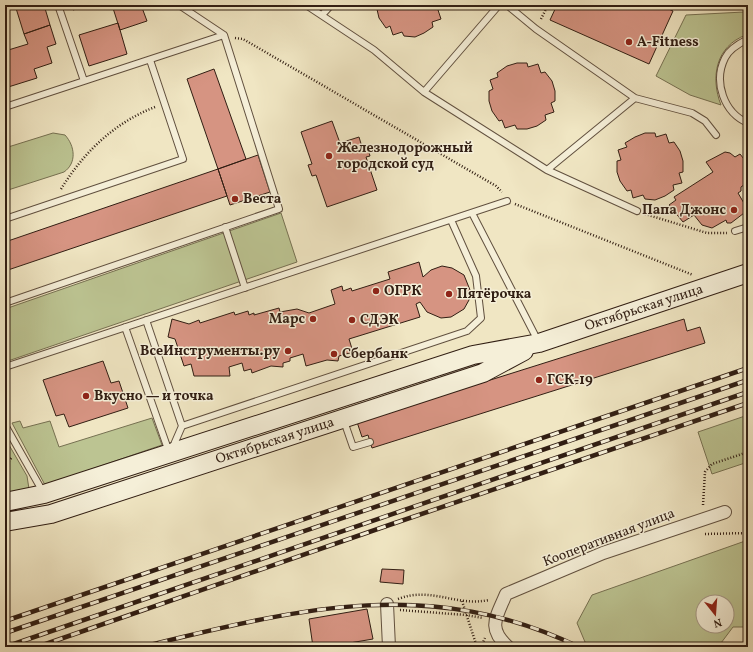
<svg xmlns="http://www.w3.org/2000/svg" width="753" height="652" viewBox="0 0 753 652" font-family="Vollkorn,serif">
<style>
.green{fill:#bcc492;stroke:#767152;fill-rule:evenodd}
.building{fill:#d69482;stroke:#311e13}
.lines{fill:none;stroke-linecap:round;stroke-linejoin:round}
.lane-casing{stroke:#61503f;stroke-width:8}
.street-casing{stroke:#61503f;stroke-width:14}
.secondary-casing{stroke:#311e13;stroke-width:20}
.path{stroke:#311e13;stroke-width:2.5;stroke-dasharray:1 2;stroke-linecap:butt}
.lane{stroke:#f5efd8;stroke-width:6}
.street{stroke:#f5efd8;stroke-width:12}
.secondary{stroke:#f5efd8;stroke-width:18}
.rail-casing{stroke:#311e13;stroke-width:4.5}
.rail{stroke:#f5efd8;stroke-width:3;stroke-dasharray:9;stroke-linecap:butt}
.poi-dot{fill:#8f2418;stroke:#f5efd8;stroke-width:1.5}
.labels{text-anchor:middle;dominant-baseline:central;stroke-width:3;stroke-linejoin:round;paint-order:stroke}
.poi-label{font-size:14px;font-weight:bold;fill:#311e13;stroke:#f5efd8;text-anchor:start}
.street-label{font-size:14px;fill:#311e13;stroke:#f5efd8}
</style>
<rect width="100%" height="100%" fill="#f0e6c3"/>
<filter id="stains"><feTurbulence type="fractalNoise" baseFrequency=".005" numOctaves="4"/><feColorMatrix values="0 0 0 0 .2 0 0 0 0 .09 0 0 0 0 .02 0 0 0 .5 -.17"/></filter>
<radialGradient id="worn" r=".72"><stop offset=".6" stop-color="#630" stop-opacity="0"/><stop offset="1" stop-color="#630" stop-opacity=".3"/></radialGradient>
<!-- green -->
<path class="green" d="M744,5h4v26h-3l1,4c-30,11 -36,42 -25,70l-31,-10 -34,-19 30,-61 58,-3z
M53,133l12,2c10,11 12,28 -1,37l-59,19v-43z
M281,213l16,49 -292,100v-53z
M748,415v47l-36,12 -14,-42z
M152,418l10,27 -117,40 -33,-62 8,-2 3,7 27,-7 9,26z
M5,438l22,38 2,13 -24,5z
M748,540v88l-1,-1h-14l-15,20h-125l-8,-5 -8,-19 15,-28zM703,602h24v24h-24z"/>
<!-- building -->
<path class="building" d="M15,5h29l6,20 -26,9z
M71,5h19l-17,5z
M112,5h29l6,16 -27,9z
M376,5h66v3l-4,2 3,9 -9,3 1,5 -9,6 -9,4 -11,-1 -2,-4 -9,3 -3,-9 -4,2 -7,-10z
M557,5h103l13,6 -24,53 -99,-44z
M118,23l9,31 -38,12 -10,-31z
M50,25l6,19 -9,3 5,16 -18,6 3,9 -32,10v-37l23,-7 -4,-10z
M517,63h10l1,4 10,-3 3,9 4,-1 7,9 3,10v10l-4,2 3,9 -9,3 1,5 -9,6 -10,3h-10l-2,-4 -10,3 -3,-8 -3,1 -7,-10 -3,-10v-10l4,-2 -3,-9 8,-3 -1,-4 10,-7z
M214,69l32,90 -28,10 -31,-90z
M332,121l8,22 19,-6 3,10 5,-2 3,11 -4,1 11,33 -50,17 -11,-32 -4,1 -4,-11 4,-1 -11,-32z
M645,133h10l1,4 10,-3 3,9 5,-1 6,9 3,10v11l-4,1 3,10 -9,2 1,5 -9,6 -10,4 -10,-1 -2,-4 -10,3 -2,-8 -4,1 -7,-10 -3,-9v-11l4,-1 -3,-10 9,-3 -2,-4 10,-6z
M725,152l5,1 5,4 5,-3 8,10v18l-7,5v4l-3,2 10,17 -17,13h-4l-1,-3 -14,8 -10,-3 -8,-10 -11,7 -14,-17 7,-5 -2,-3 39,-25 -7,-10z
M258,155l12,37 -40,13 -12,-36z
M218,169l9,27 -222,75v-29z
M419,262l4,15 8,-7 11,-4 10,2 12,7 6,15 -1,10 -5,9 -13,8 -10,1 -14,-6 -7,-10 -4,2 4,13 -71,22 4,13 -14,4 -1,5 -11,-1 -21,6 -3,-12 -13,4v3l-7,2v4l-12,-1 -19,7 -1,-4 -7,2 -2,-8 -13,4 1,9h-36l-3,-12 -7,2 -9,-27 -7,-2 4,-18 17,5 10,-4 1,3 34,-11 1,3 13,-4 1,4 5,-2v2l25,-7 1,4 17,-3 12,4 26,-9 -4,-14 11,-4 1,5 8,-3 1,3 38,-12 -2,-7z
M684,319l3,12 13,-4 5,16 -333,105 -4,-13 -6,2 -5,-15z
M103,361l8,22 8,-2 9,27 -59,19 -5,-13 -8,2 -13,-36z
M382,569l22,1 -1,14 -23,-2z
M367,609l6,30 -47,8h-13l-4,-28z"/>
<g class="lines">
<!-- lane casing -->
<g class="lane-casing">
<path id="lane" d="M58,5l26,76
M306,5l68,45 50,42 123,78 88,-72
M507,5l29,24 99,69 57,15 13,8 11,14
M322,15l9,-10
M748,39c-8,4 -19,10 -23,19 -12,24 -1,55 23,65
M424,92l75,-87
M5,107l219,-72
M547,170l90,41
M472,213l66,128
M5,219l178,-60 -33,-99
M225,227l20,61
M735,231l13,-4
M5,303l274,-94 -55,-174 -45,-30
M146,320l36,106
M125,327l44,125
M5,367l502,-166
M344,421l9,26 17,-5
M5,425l38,67
M172,449l10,-23 285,-95 14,-13 -5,-42 -25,-56"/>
</g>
<!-- street casing -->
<g class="street-casing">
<path id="street" d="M387,604l2,43
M508,647c-21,-19 -12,-29 -2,-53l97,-41 122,-41"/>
</g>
<!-- secondary casing -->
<g class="secondary-casing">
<path id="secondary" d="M5,502l39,-8 429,-139 66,-12 209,-70
M5,522l46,-8 432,-141 41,-22"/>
</g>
<!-- path -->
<path class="path" d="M541,19l7,-14
M235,38l8,1 253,147 6,6
M61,189c23,-37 53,-66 94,-82
M515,204l178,71
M645,214l62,19h20
M5,466l7,-9
M703,505l2,-33 7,-8 36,-12
M705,534l43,-1
M398,599c34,-13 57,8 91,1
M462,601l15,46
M400,610l66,5 17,3
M481,647l4,-9"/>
<!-- lane -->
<use href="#lane" class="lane"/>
<!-- street -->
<use href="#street" class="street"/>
<!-- secondary -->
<use href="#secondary" class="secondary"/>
<!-- rail casing -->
<g class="rail-casing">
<path id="rail" d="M5,621l743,-253
M5,633l743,-253
M5,647l743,-255
M37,647l358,-124 353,-120
M141,647c153,-37 287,-73 438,0"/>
</g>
<!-- rail -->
<use href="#rail" class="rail"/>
</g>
<!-- markers -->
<g class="poi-dot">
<circle cx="629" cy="42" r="4"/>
<circle cx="329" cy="156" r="4"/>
<circle cx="235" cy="199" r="4"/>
<circle cx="734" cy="210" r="4"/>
<circle cx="376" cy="291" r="4"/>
<circle cx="449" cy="294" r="4"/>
<circle cx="313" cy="319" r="4"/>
<circle cx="352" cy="320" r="4"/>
<circle cx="288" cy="351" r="4"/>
<circle cx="334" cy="354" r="4"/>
<circle cx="539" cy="380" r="4"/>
<circle cx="86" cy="396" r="4"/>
</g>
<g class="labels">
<!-- poi labels -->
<g class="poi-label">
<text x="637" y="42">A-Fitness</text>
<text x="337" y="148">Железнодорожный<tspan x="337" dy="16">городской суд</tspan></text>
<text x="243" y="199">Веста</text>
<text x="726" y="210" text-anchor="end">Папа Джонс</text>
<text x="384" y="291">ОГРК</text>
<text x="457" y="294">Пятёрочка</text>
<text x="305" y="319" text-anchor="end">Марс</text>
<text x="360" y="320">СДЭК</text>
<text x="280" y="351" text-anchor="end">ВсеИнструменты.ру</text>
<text x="342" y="354">Сбербанк</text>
<text x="547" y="380">ГСК-19</text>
<text x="94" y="396">Вкусно — и точка</text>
</g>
<!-- street labels -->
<g class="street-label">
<text transform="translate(644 308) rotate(-18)">Октябрьская улица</text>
<text transform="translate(275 441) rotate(-18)">Октябрьская улица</text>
<text transform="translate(609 538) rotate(-21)">Кооперативная улица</text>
</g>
</g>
<!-- margin -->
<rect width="753" height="652" fill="none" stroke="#f0e6c3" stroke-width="20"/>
<rect x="6" y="6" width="741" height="640" fill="none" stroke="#311e13" stroke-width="2"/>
<rect x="10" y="10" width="733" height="632" fill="none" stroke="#311e13"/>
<!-- north arrow -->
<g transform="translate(715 614) rotate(163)"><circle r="19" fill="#f5efd8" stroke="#a79b89"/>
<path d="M0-3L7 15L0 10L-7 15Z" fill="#8f2418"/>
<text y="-6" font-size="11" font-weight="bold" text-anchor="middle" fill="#311e13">N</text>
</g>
<rect width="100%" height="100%" filter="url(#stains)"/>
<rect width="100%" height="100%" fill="url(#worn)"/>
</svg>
